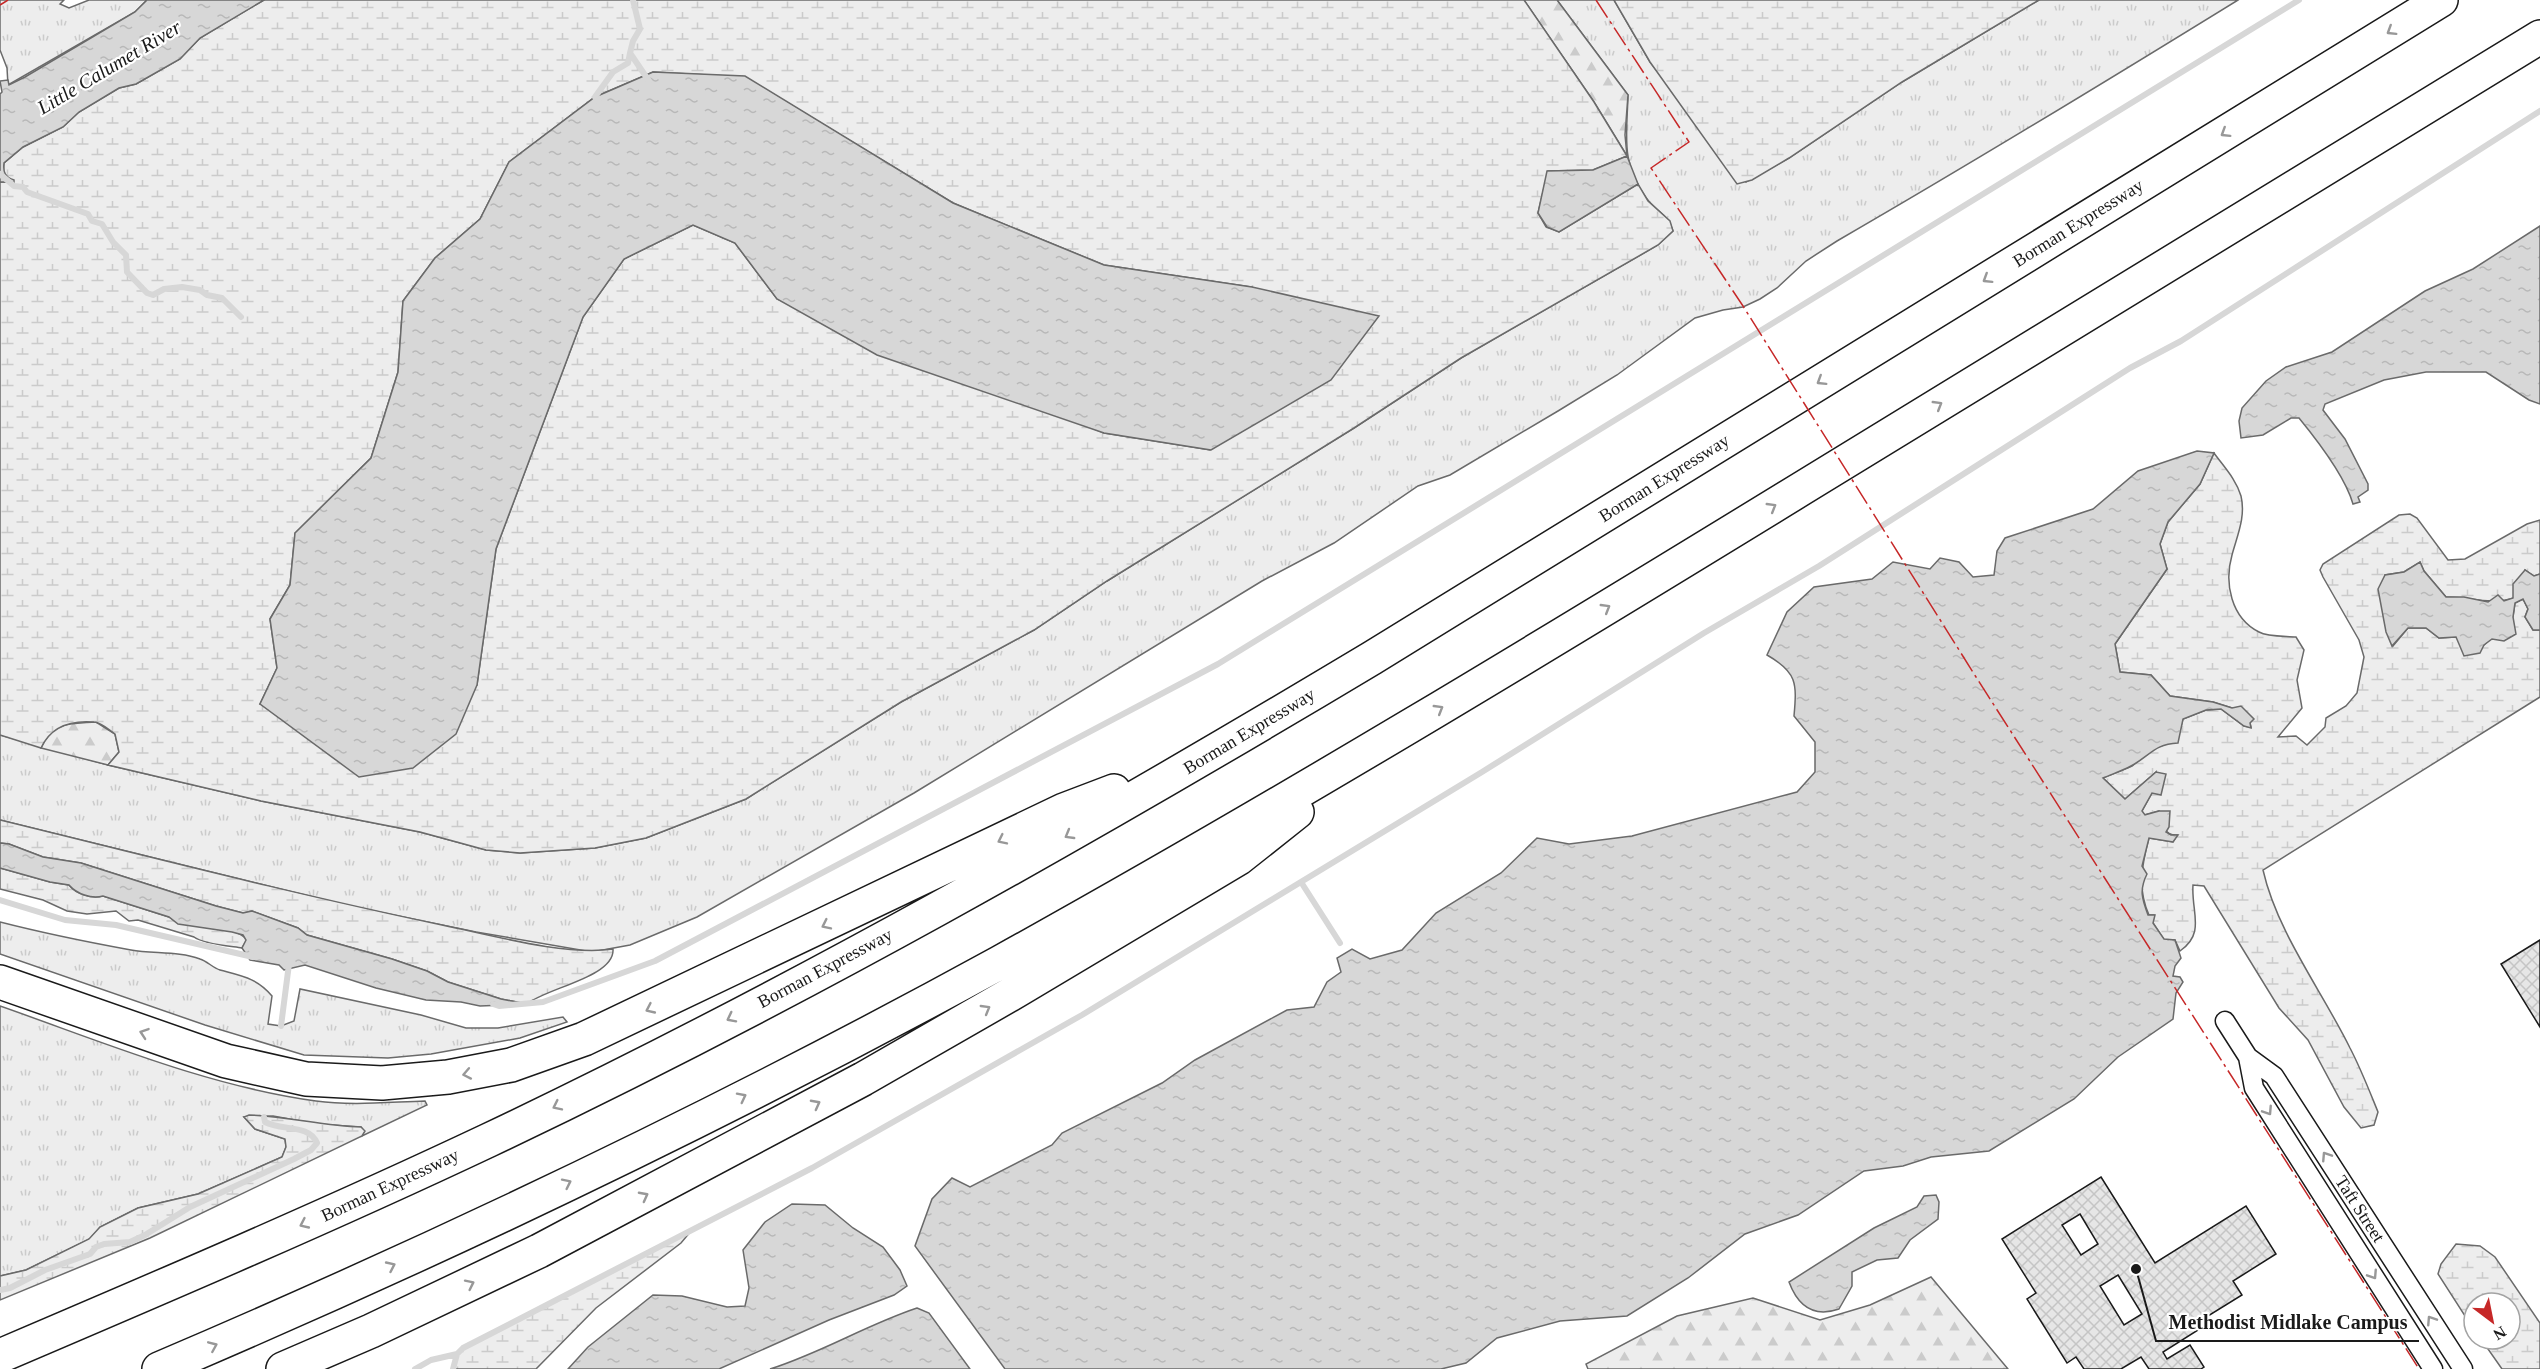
<svg xmlns="http://www.w3.org/2000/svg" width="2540" height="1369" viewBox="0 0 2540 1369" font-family="'Times New Roman',serif">
<style>
.grass{fill:url(#grass-tufts);stroke:#6a6a6a;stroke-width:1.5}
.forest{fill:url(#forest-firs);stroke:#6a6a6a;stroke-width:1.5}
.wetland{fill:url(#wetland-marsh);stroke:#6a6a6a;stroke-width:1.5;fill-rule:evenodd}
.water{fill:url(#water-ripples);stroke:#6a6a6a;stroke-width:1.5}
.lines{fill:none;stroke-linecap:round;stroke-linejoin:round}
.stream{stroke:#d7d7d7;stroke-width:6}
.building{fill:url(#building-cross-hatch);stroke:#1a1a1a;stroke-width:1.5;fill-rule:evenodd}
.minor-casing{stroke:#1a1a1a;stroke-width:21}
.motorway-casing{stroke:#1a1a1a;stroke-width:36}
.minor{stroke:#fff;stroke-width:18}
.motorway{stroke:#fff;stroke-width:33}
.power{stroke:#c62828;stroke-width:1.5;stroke-dasharray:21 4.5 3 4.5;stroke-linecap:butt}
.oneway{stroke:#989898}
.labels{text-anchor:middle;dominant-baseline:central;stroke-width:4.5;stroke-linejoin:round;paint-order:stroke}
.street-label{font-size:18px;fill:#1a1a1a;stroke:#fff}
.water-label{font-size:20px;font-style:italic;fill:#1a1a1a;stroke:#fff}
.leader{fill:none;stroke:#1a1a1a;stroke-width:2}
.callout-dot{fill:#1a1a1a;stroke:#fff;stroke-width:2}
.callout-label{font-size:20px;text-anchor:middle;font-weight:bold;fill:#1a1a1a;stroke:#fff;stroke-width:4.5;stroke-linejoin:round;paint-order:stroke}
</style>
<defs>
<pattern id="grass-tufts" width="24" height="20" patternUnits="userSpaceOnUse" patternTransform="scale(1.5)"><rect width="24" height="20" fill="#ededed"/><path d="M3 7l-1-3M5 7V3M7 7l1-3M15 17l-1-3M17 17v-4M19 17l1-3" fill="none" stroke="#cbcbcb"/></pattern>
<pattern id="forest-firs" width="22" height="20" patternUnits="userSpaceOnUse" patternTransform="scale(1.5)"><rect width="22" height="20" fill="#ededed"/><path d="M5 1l3.5 6h-7zM16 11l3.5 6h-7z" fill="#cbcbcb"/></pattern>
<pattern id="wetland-marsh" width="20" height="14" patternUnits="userSpaceOnUse" patternTransform="scale(1.5)"><rect width="20" height="14" fill="#ededed"/><path d="M1 5h8M5 5V1M11 12h8M15 12V8" fill="none" stroke="#cbcbcb"/></pattern>
<pattern id="water-ripples" width="26" height="14" patternUnits="userSpaceOnUse" patternTransform="scale(1.5)"><rect width="26" height="14" fill="#d7d7d7"/><path d="M2 4q2-2 4 0t4 0M15 11q2-2 4 0t4 0" fill="none" stroke="#b8b8b8"/></pattern>
<pattern id="building-cross-hatch" width="8" height="8" patternUnits="userSpaceOnUse" patternTransform="scale(1.5)"><rect width="8" height="8" fill="#e6e6e6"/><path d="M0 0l8 8M0 8l8-8" fill="none" stroke="#c5c5c5"/></pattern>
</defs>
<rect width="100%" height="100%" fill="#fff"/>
<!-- grass -->
<path class="grass" d="M0,0h64l-4,4 9,4 20,-8h58l-12,12 -127,73 -1,-17 -7,-18z
M1557,0h57l36,62 96,120 43,-24 113,-76 137,-82h199c-133,82 -266,163 -401,241l-31,20 -29,27 -17,11 -17,8 -20,3 -28,8 -78,57 -59,36 -108,64 -32,11 -84,57 -72,38 -348,212 -217,124 -67,28 -38,7 -116,-20 -126,-26 -350,-86v-85l108,30 153,36 159,31 66,18 34,3 75,-5 51,-10 100,-39 155,-97 133,-72 73,-49 247,-153 107,-70 197,-113 15,-14c-4,-16 -17,-20 -26,-32 -27,-36 -20,-64 -19,-104z
M0,922c43,11 87,20 131,28 22,4 48,1 69,9 7,2 13,9 20,11 22,6 37,8 52,26l-4,28 13,2 13,-5 6,-32 121,26 45,13h32l65,-11 4,5 -47,16 -89,16 -43,4 -84,-3 -99,-30 -205,-71z
M0,1006c103,36 207,80 316,95 35,5 74,1 109,0l2,4 -65,31 2,-5 -3,-4 -44,-3 -44,-8 -29,1 11,12 30,10 1,8 -4,10 -84,37 -60,14 -38,19 -10,12 -64,31 -26,6z"/>
<!-- forest -->
<path class="forest" d="M1524,0h33l71,95 -3,40 2,21 -33,-54z
M96,722l19,12 4,18 -11,13 -67,-17c11,-27 30,-24 55,-26z
M1931,1277l77,92h-420l-2,-5 91,-48 76,-18 67,22 50,-15z"/>
<!-- wetland -->
<path class="wetland" d="M264,0h1260l70,102 33,54 -34,14 -45,1 -10,42 8,14 13,5 79,-48 10,17 22,20 3,10 -15,14 -197,113 -107,70 -247,153 -73,49 -133,72 -155,97 -100,39 -51,10 -75,5 -34,-3 -66,-18 -159,-31 -153,-36 11,-13 -4,-18c-6,-4 -14,-12 -21,-12 -24,-2 -43,4 -53,26l-41,-13v-553h9l4,3 -10,-13 1,-9 19,-16 40,-20 16,-15 40,-24 17,-4 44,-25 20,-21zM653,72l92,5 208,126 151,62 148,22 -42,163 -106,-17 -327,-134 -42,-56 -42,-18 -69,34 -41,58 -87,232 -19,136 -217,19 17,-36 -7,-49 20,-34 5,-52 76,-75 27,-86 5,-71 32,-43 45,-39 29,-57 86,-65z
M1614,0h425l-137,82 -113,76 -37,22 -15,4 -87,-122z
M2214,453c10,14 22,26 27,43 5,21 -4,40 -9,59 -8,28 -1,63 27,77 9,5 26,4 37,5l8,13 -7,30 5,28 -24,29 18,-1 11,9 18,-18 1,-9 20,-12 11,-13 7,-36 -5,-17 -36,-63 -3,-7 3,-6 76,-49 11,-1 7,4 31,42 17,-1 62,-35 13,-4v54l-6,2 -9,-6 -11,28c-23,7 -45,-1 -68,-1l-22,-26 -4,-9 -16,10 -19,3 8,71 15,-18h18l13,10 17,-1 28,8 29,-28 2,-14 8,-4 5,10 -3,8 8,13h7v67l-277,173c14,62 59,121 87,178 11,21 19,42 28,64l-4,13 -13,3 -17,-21 -36,-67 -29,-32 -75,-122 -11,-1c-2,27 13,48 -13,66l-5,-11h-11l-11,-17 1,-8h-5c-12,-26 -7,-51 0,-77l24,4 4,-7c-14,1 -15,-13 -18,-24l-15,4 -2,-4 10,-18 4,-21 -31,27 -22,-21 29,-12 21,-17 13,-5 14,-14 3,-11 23,-9 15,-1 23,17 7,1 -1,-4 -18,-15 -19,-6 -43,-6 -19,-21 -31,-3 -5,-28 52,-75 -7,-25 8,-22 32,-38z
M0,820c147,36 294,74 442,105 49,10 123,31 171,24 2,28 -67,39 -86,55l-26,-5 -53,-17 -21,-11 -35,-12 -85,-24 -9,-7 -46,-17 -9,2 -27,-7 -135,-43 -38,-6 -34,-13 -9,-1z
M0,868l50,14 19,3c7,9 22,14 34,11l66,21c20,15 64,5 78,23l-5,8c-13,-2 -39,-4 -48,-11l-56,-17 -9,1 -13,-10 -29,3 -20,-3 -24,-11 -43,-11z
M249,1115c38,1 74,11 112,12l4,4 -3,5 -212,102 -150,62v-24l26,-6 63,-31 11,-12 38,-19 60,-14 84,-37 4,-10 -1,-8 -30,-10 -11,-12z
M691,1231l-10,12 -85,65 -60,61h-83l4,-15 6,-6z
M2456,1244l24,2 15,11 45,66v46h-38l-21,-30h29v-36h-36v27l-36,-56 3,-10z"/>
<!-- water -->
<path class="water" d="M147,0h117l-64,38 -20,21 -44,25 -17,4 -40,24 -16,15 -40,20 -19,16c-1,9 1,14 10,17v6l-5,-4h-9v-88l2,-2 -2,-11 8,-1 1,5 16,-8 110,-65z
M653,72l92,4 208,127 151,62 148,22 127,29 -48,64 -120,70 -107,-17 -227,-78 -100,-56 -42,-56 -42,-18 -69,34 -41,58 -87,232 -19,136 -21,49 -43,34 -54,9 -99,-73 17,-36 -7,-49 20,-34 5,-52 76,-75 27,-86 5,-71 32,-43 45,-39 29,-57 86,-65z
M1627,156l11,28 -79,48 -12,-5 -9,-14 9,-42 46,-1z
M2540,226v178l-11,-4 -43,-28h-60l-42,8 -59,24 -2,6 22,29 23,45v6l-10,7 2,5 -7,2c-8,-28 -36,-64 -54,-86h-8l-28,17 -22,3 -2,-17 3,-13 24,-27 20,-14 46,-15 93,-61 48,-22z
M2197,451l17,2 -14,31 -32,38 -8,22 7,25 -52,75 5,28 31,3 19,21 43,6 19,6 9,-2 13,13 -4,4 1,5 -7,-2 -23,-17 -15,1 -23,9 -5,24c-24,1 -28,13 -47,23 -9,5 -19,8 -28,12l22,21 31,-27 10,2 -5,21 -9,-2 -10,18 3,4 14,-4h11l-1,16 -3,5 5,3h7l-5,7 -24,-4 -7,28 5,8c-8,16 -5,25 1,41h7l-2,8 11,16 11,1 6,18 -6,8 -2,10 7,1 3,5 -7,11 -3,26 -55,38 -44,42 -85,52 -58,6 -28,9 -39,5 -66,44 -53,19 -57,44 -61,38 -67,5 -63,17 -31,25 -25,6h-436l-90,-123 17,-47 20,-21 18,9 82,-42 10,-12 100,-50 33,-23 92,-50 27,-3 13,-25 14,-10 -4,-14 15,-9 18,10 32,-9 34,-37 65,-40 36,-35 32,6 63,-8 165,-44 18,-20v-30l-21,-26c3,-33 3,-44 -27,-61l20,-43 27,-25 58,-8 21,-17 37,7 10,-11 19,4 14,15 21,-2 3,-24 8,-13 88,-29 45,-38z
M2420,562l4,9 22,26h18l24,5 10,-7 6,6 9,-3v-14l12,-14 9,6 6,-2v56h-7l-8,-13 3,-8 -5,-10 -8,4 -2,14 3,17 -12,7 -12,-2 -8,6 -4,8 -16,3 -8,-19 -17,1 -13,-10h-18l-16,18 -6,-14 -8,-43 7,-14 19,-3z
M0,843l9,1 34,13 38,6 135,43 27,7 9,-2 46,17 9,7 85,24 35,12 21,11 53,17 26,5 -47,2 -19,-4 -35,-2 -50,-12 -71,-23 -21,5 -5,-5 -29,-5 -8,-12 4,-8 -3,-5 -11,-3 -54,-8 -9,-7 -66,-21c-12,3 -26,-2 -34,-11l-19,-3 -50,-14z
M1936,1195l3,7 -1,17 -28,21 -12,18 -21,2 -25,12v14l-13,23c-26,9 -41,-3 -50,-27l85,-54 43,-21 7,-11z
M792,1204l33,1 28,23 30,19 17,23 7,16 -13,9 -65,25 -110,49h-151l20,-22 65,-52 29,1 45,11 18,-1 4,-18 -6,-38 22,-28z
M917,1308l12,5 41,56h-200c51,-16 96,-44 147,-61z"/>
<g class="lines">
<!-- stream -->
<path class="stream" d="M633,0l7,29 -7,12 -3,12 19,28
M600,104l-5,-7 18,-25 15,-9 2,-10
M0,174l14,12 9,1 4,5 61,22 4,7 10,3 11,18 13,13 1,17 20,21 6,2 11,-6 18,-2 18,3 7,5 15,3 19,19
M1301,882l39,61
M0,900l65,20 51,5 137,32
M493,1004l6,2 44,-4 112,-41 563,-297 1081,-664
M281,1026l8,-62
M0,1290l10,-2 35,-18 45,-16 6,-7 8,-3 26,-2 15,-7 45,-28 104,-48 17,-9 6,-7c-8,-19 -35,-12 -52,-21l-1,-5
M415,1369l16,-9 26,-6
M453,1369l4,-15 6,-6 349,-180 270,-153 400,-243 222,-139 115,-67 311,-198 51,-27 359,-230"/>
</g>
<!-- building -->
<path class="building" d="M2540,940v87l-39,-63z
M2101,1177l54,86 91,-57 30,48 -43,27 9,14 -39,24 3,6 -43,27 4,7 23,-14 14,22 -3,2h-52l-8,-12 -20,12h-37l-8,-12 -9,6 -40,-64 9,-6 -34,-54zM2080,1214l18,30 -17,11 -19,-30zM2118,1275l24,39 -18,11 -24,-39z"/>
<g class="lines">
<!-- minor casing -->
<g class="minor-casing">
<path id="minor" d="M2225,1021l23,36 26,19 189,293
M2248,1057l6,31 179,281"/>
</g>
<!-- motorway casing -->
<g class="motorway-casing">
<path id="motorway" d="M0,982l226,79 80,18 76,4 66,-6 63,-12 73,-26 480,-229 50,-19
M0,1356c164,-70 328,-140 489,-216 303,-144 596,-310 883,-482l1069,-658
M159,1369c286,-122 568,-257 840,-406 276,-153 546,-317 815,-482 242,-148 484,-296 726,-444
M283,1369l88,-38 168,-80 324,-172 155,-89 221,-132 58,-46"/>
</g>
<!-- minor -->
<use href="#minor" class="minor"/>
<!-- motorway -->
<use href="#motorway" class="motorway"/>
<!-- power -->
<path class="power" d="M1596,0l93,142 -38,26 92,138 233,371 443,692
M0,5l8,-5"/>
</g>
<!-- one-way arrows -->
<defs><path id="oneway-chevron" d="M-2-3.5L2.5 0L-2 3.5" fill="none" stroke-width="1.6" stroke-linecap="round" stroke-linejoin="round" transform="scale(1.5)"/></defs>
<g class="oneway">
<use href="#oneway-chevron" transform="translate(2391 31) rotate(148)"/>
<use href="#oneway-chevron" transform="translate(2225 133) rotate(148)"/>
<use href="#oneway-chevron" transform="translate(1987 279) rotate(148)"/>
<use href="#oneway-chevron" transform="translate(1821 381) rotate(148)"/>
<use href="#oneway-chevron" transform="translate(1938 405) rotate(-31)"/>
<use href="#oneway-chevron" transform="translate(1772 507) rotate(-31)"/>
<use href="#oneway-chevron" transform="translate(1606 608) rotate(-31)"/>
<use href="#oneway-chevron" transform="translate(1439 709) rotate(-31)"/>
<use href="#oneway-chevron" transform="translate(1069 835) rotate(150)"/>
<use href="#oneway-chevron" transform="translate(1002 840) rotate(154)"/>
<use href="#oneway-chevron" transform="translate(826 925) rotate(154)"/>
<use href="#oneway-chevron" transform="translate(650 1009) rotate(155)"/>
<use href="#oneway-chevron" transform="translate(986 1009) rotate(-30)"/>
<use href="#oneway-chevron" transform="translate(731 1018) rotate(153)"/>
<use href="#oneway-chevron" transform="translate(144 1033) rotate(-161)"/>
<use href="#oneway-chevron" transform="translate(467 1074) rotate(169)"/>
<use href="#oneway-chevron" transform="translate(742 1097) rotate(-27)"/>
<use href="#oneway-chevron" transform="translate(816 1104) rotate(-28)"/>
<use href="#oneway-chevron" transform="translate(557 1106) rotate(154)"/>
<use href="#oneway-chevron" transform="translate(2268 1111) rotate(57)"/>
<use href="#oneway-chevron" transform="translate(2326 1156) rotate(-123)"/>
<use href="#oneway-chevron" transform="translate(567 1183) rotate(-26)"/>
<use href="#oneway-chevron" transform="translate(644 1196) rotate(-28)"/>
<use href="#oneway-chevron" transform="translate(304 1224) rotate(155)"/>
<use href="#oneway-chevron" transform="translate(391 1266) rotate(-25)"/>
<use href="#oneway-chevron" transform="translate(2373 1275) rotate(57)"/>
<use href="#oneway-chevron" transform="translate(470 1284) rotate(-26)"/>
<use href="#oneway-chevron" transform="translate(2431 1320) rotate(-123)"/>
<use href="#oneway-chevron" transform="translate(213 1346) rotate(-23)"/>
</g>
<g class="labels">
<!-- street labels -->
<g class="street-label">
<text transform="translate(2078 223) rotate(-32)">Borman Expressway</text>
<text transform="translate(1664 478) rotate(-32)">Borman Expressway</text>
<text transform="translate(1249 731) rotate(-31)">Borman Expressway</text>
<text transform="translate(825 968) rotate(-28)">Borman Expressway</text>
<text transform="translate(390 1185) rotate(-25)">Borman Expressway</text>
<text transform="translate(2360 1209) rotate(57)">Taft Street</text>
</g>
<!-- water labels -->
<g class="water-label">
<text transform="translate(109 67) rotate(-31)">Little Calumet River</text>
</g>
</g>
<!-- callouts -->
<path class="leader" d="M2136 1269L2156 1341H2419"/>
<circle class="callout-dot" cx="2136" cy="1269" r="6"/>
<g class="callout-label">
<text x="2288" y="1329">Methodist Midlake Campus</text>
</g>
<!-- north arrow -->
<g transform="translate(2492 1321) rotate(148)"><circle r="28" fill="#ffffff" stroke="#a3a3a3" stroke-width="1.5"/>
<path d="M0-4.5L10 22L0 15L-10 22Z" fill="#c62828"/>
<text y="-9" font-size="16" font-weight="bold" text-anchor="middle" fill="#1a1a1a">N</text>
</g>
</svg>
